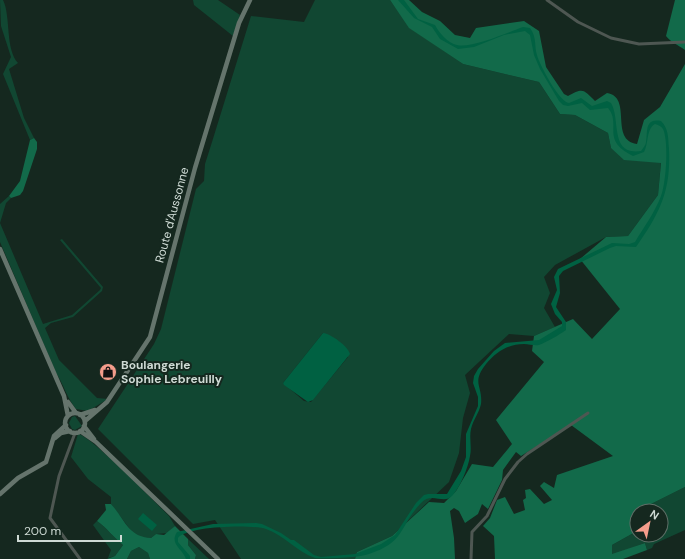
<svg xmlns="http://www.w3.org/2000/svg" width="685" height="559" viewBox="0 0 685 559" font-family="'DM Sans',sans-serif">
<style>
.green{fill:#114732;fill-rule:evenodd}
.forest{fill:#126a4a}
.water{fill:#006142}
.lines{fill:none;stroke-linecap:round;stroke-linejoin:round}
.minor{stroke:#4e5752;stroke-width:3}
.secondary{stroke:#65746c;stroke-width:4.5}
.labels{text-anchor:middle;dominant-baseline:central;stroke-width:4;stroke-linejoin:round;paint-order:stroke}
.street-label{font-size:12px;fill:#cedad4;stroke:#15281f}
.poi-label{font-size:12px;font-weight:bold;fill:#cedad4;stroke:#15281f;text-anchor:start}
</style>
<rect width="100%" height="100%" fill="#15281f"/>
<!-- green -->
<path class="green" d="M0,0h3c8,16 2,49 15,63l-9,6 15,49 10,20 -4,2 -27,-66 8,-17 -10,-31z
M193,0h25l22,15 -7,21 -39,-31z
M315,0h75l20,28 53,36 76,18 21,32 15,1 33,18 3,15 50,14 -3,33 -30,41 -22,1 -51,28 -11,12 6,16 -6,15 11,19 -21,9 -25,-2 -44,41 5,18 -7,25 -4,35 -10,29 -57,54 -35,16 -2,7h-114l-26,-39 -22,4 -95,-95 56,-85 7,-15 35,-140 8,-8 1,-17 7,-22 39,-126 53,6zM323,333l25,24 -37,45 -7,-1 -21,-18z
M9,196l2,2 -5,5 -6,20 43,101 29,-9 28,-25 1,-2 -41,-48 2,-1 41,48 -1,4 -29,26 -22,6 -6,5 14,32 38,38 11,1 -20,12 -12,-2c-9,-11 -12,-24 -20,-36l-56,-131v-38z
M75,416l7,10 -7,4 -3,-1 -3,-6 3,-6z
M78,434c12,1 78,69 91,82l6,10 -7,7 -12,1 -5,4h-11l-8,-6 -21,-28v-7l-23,-18 -17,-22z
M685,487v43l-31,14 -2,4 -5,2 -2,-7 -33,12v-10l25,-14v4h24v-24h-19l1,-3z
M97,521c10,7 16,16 26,24l-8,11 -7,2 3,-8 -18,-25z
M188,539l21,20h-14l1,-4 -8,-10z
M139,547l9,6 2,6h-23l4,-8z"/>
<!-- forest -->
<path class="forest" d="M390,0h19l13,12 18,9 15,14 15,3 6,-10 48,-7 15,10 7,36 18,27 4,2c15,-8 15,-7 27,5l12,-8c26,4 2,47 30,51l7,-24 16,-13 25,-43v423l-42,21 -1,3h-5v20l-25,14v9l33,-11 2,7 -24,9h-128l-1,-23 -11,-10 7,-8 7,-18 8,-3 9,17 11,-4 -2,-10 3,-2 -1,-8 5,-1 14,15 8,-4 -12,-14 4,-4 10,6 3,-13 56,-19 -42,-31 -50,31 -5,-4 -13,18 -1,10 -14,29 -6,-5 -4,10 -13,9 -6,-12 -5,-3 -4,3 4,27 1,21h-100l2,-7 35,-16 37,-34 15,1 12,-12 16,-27 21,3 19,-23 -16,-24 48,-58 -12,-11 2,-15 39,-17 19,20 28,-30 -40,-50 26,-22 22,-1 30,-41 3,-32 -37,-3 -13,-12 -3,-15 -33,-18 -15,-1 -21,-32 -76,-18 -54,-36z
M675,0h10v50c-8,-6 -12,-6 -19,-14z
M34,138l3,4v7l-14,42 -3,4 -9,3 -2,-2 11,-15 10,-41z
M105,504h6c14,15 17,33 40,34l5,-4 8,1 11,-9 13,13v6l8,10 -1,4h-45l-2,-6 -9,-6 -8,4 -4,8h-20l8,-3 8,-11c-10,-8 -16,-17 -26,-24l9,-11z"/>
<!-- water -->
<path class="water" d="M398,0h6l14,19 17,6c4,8 13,18 22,20 13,4 52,-13 66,-18l7,1c7,9 4,18 7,27 2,9 23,48 32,48l12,-5 11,8 15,-5 4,2c10,16 -2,53 30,48 2,-3 5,-6 5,-9 2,-10 -2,-24 15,-21 8,8 7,17 8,28 2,42 -9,64 -33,98l-20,-1 -6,2 -47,23 -4,5 1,17 -4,14 10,15v8c-7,5 -19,12 -27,15 -4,1 -10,-1 -15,-1 -16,0 -28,8 -38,20 -15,19 -3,22 -5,40 -2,9 -8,16 -10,25 -2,9 1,18 -1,27 -2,12 -9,29 -17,39 -9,11 -21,-4 -32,8 -22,23 -15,39 -52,51 -11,4 -43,5 -54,4 -18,-6 -31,-23 -49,-29 -14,-5 -80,-3 -88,9v4l12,14v3h-4c-3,-10 -17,-15 -9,-27l36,-8 43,-1 6,1 19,9 10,7h3l20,15 7,2 34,-3 26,-10 14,-9 21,-32 8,-8 4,-1h19l14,-23 5,-14v-23l12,-28v-9l-5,-14 1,-7 4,-7 16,-18 11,-8 34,-3 23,-14v-4l-7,-8 -4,-10 6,-14 -3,-13 4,-8 54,-26 17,1 6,-2c9,-15 20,-30 26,-46 5,-13 8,-54 2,-67 -2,-3 -5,-4 -8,-5 -9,5 -6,19 -11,28l-11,4c-33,-16 -11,-31 -25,-48l-18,2 -8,-7 -14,3 -5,-1 -4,-4 -19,-32 -6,-14 -4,-20 -5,-4 -21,4 -30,12 -16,2 -18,-10 -8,-12 -18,-9z
M323,333c8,1 25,13 27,21l-37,46 -5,2 -24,-17 -1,-2z
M143,513l14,12 -5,6 -14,-12z"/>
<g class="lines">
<!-- minor -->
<path class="minor" d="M547,0l31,22 33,16 28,6 46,-2
M75,433l-16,43 -9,42 30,41
M471,559l1,-27 15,-16 18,-37 13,-17 9,-8 61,-41"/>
<!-- secondary -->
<path class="secondary" d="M0,249l64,147 4,20
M68,402l8,11
M65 423a10 10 0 1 1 20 0a10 10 0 1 1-20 0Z
M80,415l15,-5
M85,421l22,-19 43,-65 45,-169 44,-145 11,-23
M84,426l10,13
M80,431l16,11 122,117
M55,438l6,-5 9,-2
M0,494l18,-16 28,-16 8,-26 12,-11"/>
</g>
<!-- icons -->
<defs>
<g id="shop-disc" transform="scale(0.9)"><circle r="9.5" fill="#f49d8b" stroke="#15281f"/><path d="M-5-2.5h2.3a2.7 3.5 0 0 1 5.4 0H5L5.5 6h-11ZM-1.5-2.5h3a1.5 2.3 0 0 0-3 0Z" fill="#111"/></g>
</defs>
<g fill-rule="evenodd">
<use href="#shop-disc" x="108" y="372"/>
</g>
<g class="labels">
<!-- street labels -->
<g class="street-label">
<text transform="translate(172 215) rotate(-75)">Route d'Aussonne</text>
</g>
<!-- poi labels -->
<g class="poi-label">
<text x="121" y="365">Boulangerie<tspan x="121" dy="14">Sophie Lebreuilly</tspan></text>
</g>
</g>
<!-- north arrow -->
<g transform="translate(649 523) rotate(33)"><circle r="19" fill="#15281f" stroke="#5f6f67"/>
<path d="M0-3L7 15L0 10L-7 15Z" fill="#f49d8b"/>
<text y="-6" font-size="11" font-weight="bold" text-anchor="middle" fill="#cedad4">N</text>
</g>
<!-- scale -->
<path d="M18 535v6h103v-6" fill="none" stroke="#cedad4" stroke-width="2"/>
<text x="24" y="535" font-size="12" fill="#cedad4" stroke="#15281f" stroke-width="3" paint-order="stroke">200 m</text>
</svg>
